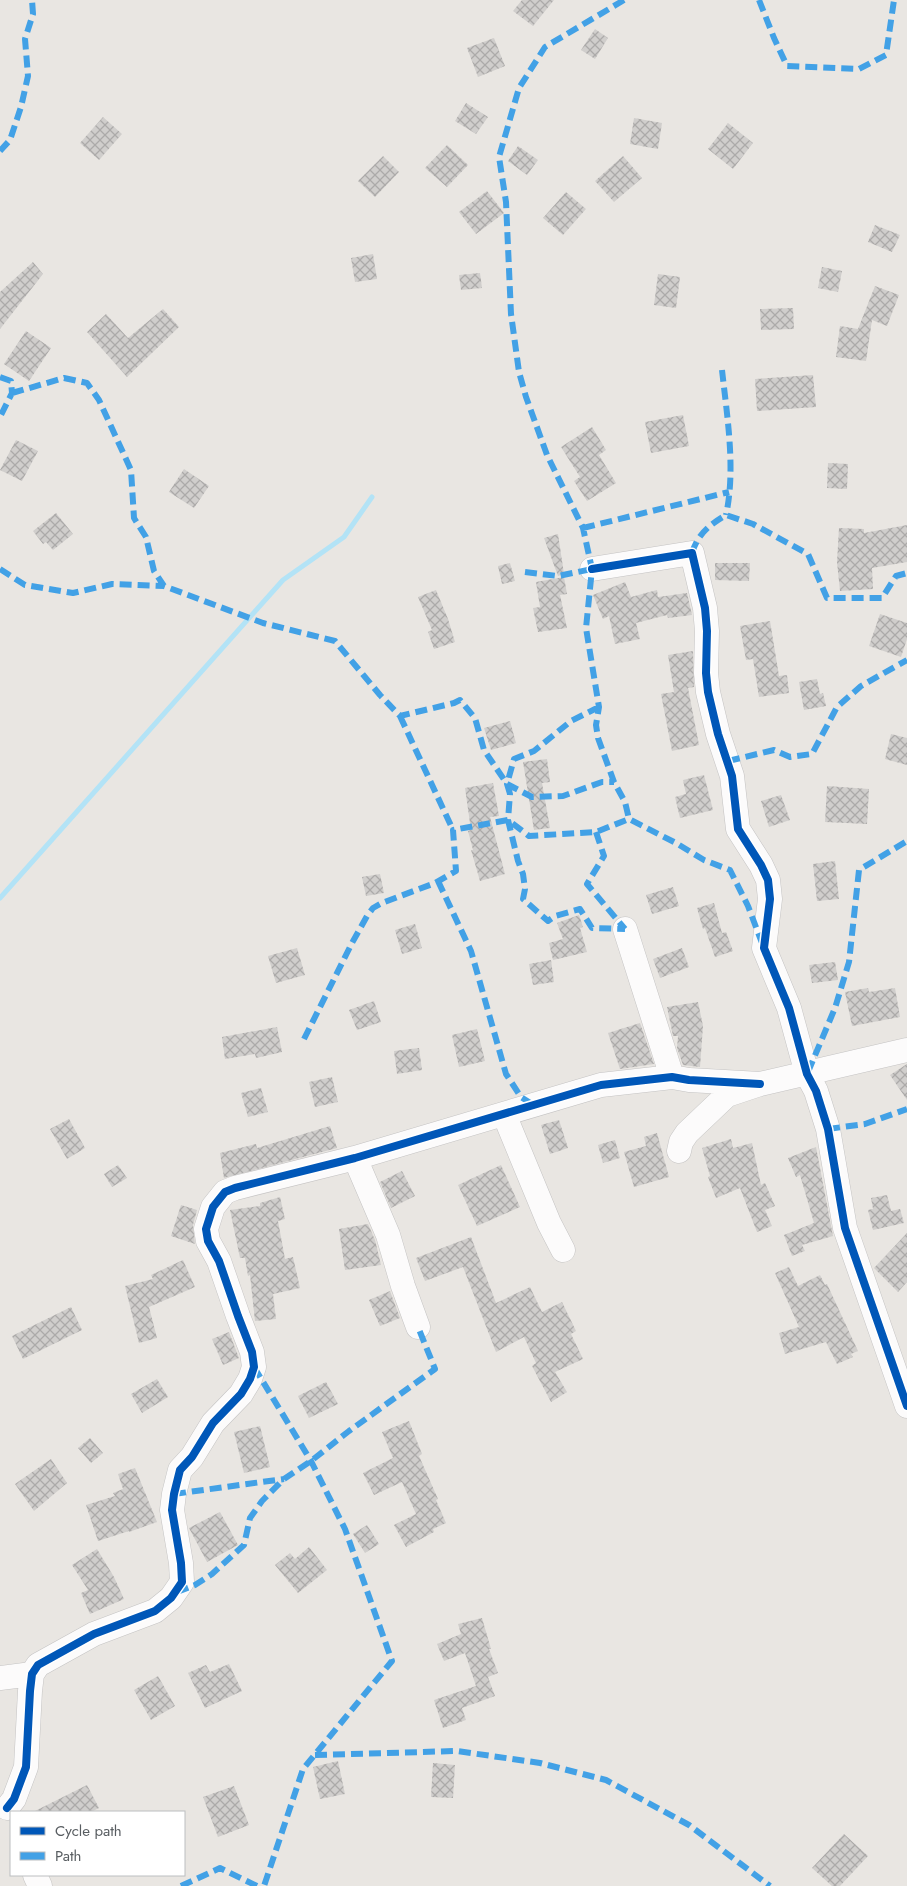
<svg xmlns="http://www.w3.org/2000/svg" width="907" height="1886" viewBox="0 0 907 1886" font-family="Jost,sans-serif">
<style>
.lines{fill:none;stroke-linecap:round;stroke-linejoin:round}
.stream{stroke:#b3e3f6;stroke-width:5}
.building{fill:url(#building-cross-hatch)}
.minor-casing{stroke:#c4c3c3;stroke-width:25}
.minor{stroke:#fcfbfb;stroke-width:24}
.quiet{stroke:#42a1e6;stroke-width:6;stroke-dasharray:12 6;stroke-linecap:butt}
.cycleway-casing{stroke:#fff;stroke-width:11}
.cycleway{stroke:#0057b8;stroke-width:8}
</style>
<defs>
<pattern id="building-cross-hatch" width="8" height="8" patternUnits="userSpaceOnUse" patternTransform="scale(1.25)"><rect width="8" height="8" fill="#d0cecc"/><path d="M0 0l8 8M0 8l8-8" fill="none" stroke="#acaaa9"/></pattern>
</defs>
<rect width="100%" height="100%" fill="#e9e6e2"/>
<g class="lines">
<!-- stream -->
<path class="stream" d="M0,898l283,-318 61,-43 28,-40"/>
</g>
<!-- building -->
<path class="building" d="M522,0h32l-21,26 -20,-15z
M595,29l13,9 -13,21 -14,-9z
M494,38l11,28 -27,11 -11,-29z
M466,103l22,14 -12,17 -21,-13z
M103,117l19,17 -23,26 -19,-17z
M634,118l28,5 -4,26 -28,-5z
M728,123l25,20 -20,26 -25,-20z
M447,145l21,20 -21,22 -22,-19z
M518,146l20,14 -11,15 -19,-14z
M383,156l16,16 -24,25 -17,-16z
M623,156l19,22 -28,24 -19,-21z
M487,191l17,22 -28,21 -17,-22z
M566,192l20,17 -23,26 -20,-17z
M875,225l25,10 -8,17 -24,-10z
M373,254l4,25 -22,3 -4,-24z
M33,262l10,12 -43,55v-37z
M822,267l20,4 -4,21 -20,-4z
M480,273l2,15 -21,2 -2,-15z
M658,274l22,3 -4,31 -22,-3z
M875,286l24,9 -12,31 -15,-6 -6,41 -30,-4 4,-31 18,3z
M793,308l1,21 -33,1 -1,-21z
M163,309l16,18 -52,50 -40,-45 19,-18 22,24z
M26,331l25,17 -22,33 -25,-17z
M813,375l3,32 -59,4 -2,-32z
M683,415l6,31 -38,7 -6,-31z
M592,427l14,23 -7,5 17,28 -29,18 -13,-20 6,-4 -19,-30z
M16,440l22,11 -16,30 -22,-11z
M828,463l20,1 -1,25 -20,-1z
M184,469l25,17 -15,22 -25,-16z
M56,513l17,21 -20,16 -7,-8 -3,2 -10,-13z
M907,525v37l-35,6 1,21 -33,2 -3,-29 2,-34 25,1v4z
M558,534l6,40 -6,2 -14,-38z
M510,563l5,18 -13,3 -4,-18z
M715,563h35l-1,18 -34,-1z
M564,577l3,17 -7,1 7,33 -29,4 -5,-24 7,-1 -4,-25z
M625,582l6,15 26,-7 1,7 29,-4 5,22 -24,3 -1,-3 -31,8 4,16 -25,5 -6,-28 -6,3 -10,-24z
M436,590l12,29 7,23 -21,7 -6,-17 4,-2 -14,-33z
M880,614l27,9v16l-6,18 -32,-11z
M770,621l9,55 8,-1 2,18 -30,4 -6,-38 -7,1 -6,-34z
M693,651l1,36 -6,1 11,57 -27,6 -11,-57 13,-2 -6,-37z
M817,679l3,15 3,-1 3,13 -22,4 -5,-28z
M510,721l6,22 -25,7 -7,-22z
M891,734l16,4v27l-22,-6z
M547,759l3,23 -8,1 8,45 -16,2 -11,-68z
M704,775l9,35 -33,8 -5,-21 11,-3 -3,-14z
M493,783l6,33 -9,1 15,57 -25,7 -9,-31h2l-5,-19 3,-1 -6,-42z
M827,786l42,3 -2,35 -42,-2z
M781,795l9,25 -21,7 -8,-26z
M835,861l4,38 -22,2 -4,-37z
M380,874l4,19 -18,3 -4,-19z
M673,887l6,19 -27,8 -6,-19z
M714,903l8,30 4,-1 7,19 -18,6 -10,-29 -2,1 -6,-21z
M579,915l4,12 -3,1 7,24 -34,8 -4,-17 14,-4 -6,-16z
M415,924l7,24 -20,6 -7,-24z
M297,948l8,27 -29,8 -8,-27z
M682,948l7,19 -29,11 -7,-19z
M551,960l3,22 -21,3 -4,-21z
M835,962l3,18 -26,3 -3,-18z
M868,988l1,4 26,-4 5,29 -48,9 -7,-34z
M374,1001l7,21 -24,8 -8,-20z
M698,1002l5,24 -3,41 -17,-2 -6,-17 1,-12h-5l-6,-29z
M640,1023l14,41 -34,5 -12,-36z
M277,1027l5,25 -26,6 -1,-4 -30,5 -3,-22z
M477,1029l8,32 -26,6 -7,-32z
M419,1048l3,22 -25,4 -3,-23z
M907,1064v36l-17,-25z
M332,1077l6,25 -23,5 -6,-25z
M261,1088l7,24 -20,5 -7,-24z
M69,1119l16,29 -18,11 -17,-30z
M559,1120l9,28 -18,6 -9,-29z
M330,1126l7,22 -113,30 -4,-25 36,-9 1,4z
M657,1133l12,44 -35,10 -10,-35 22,-6 -2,-9z
M731,1139l2,9 19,-5 9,42 4,-2 10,23 -10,4 7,16 -15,6 -17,-44 -24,10 -8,-21 2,-1 -8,-28z
M615,1140l5,18 -17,5 -5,-18z
M816,1147l17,89 -31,9 3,6 -13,5 -8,-21 30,-12 -14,-48 -4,2 -8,-19z
M118,1165l9,13 -15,9 -8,-13z
M501,1165l19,42 -43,19 -19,-41z
M402,1171l13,25 -24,12 -11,-26z
M887,1195l4,16 9,-2 4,14 -31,7 -5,-20 5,-1 -2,-11z
M280,1197l5,22 -7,2 7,38 8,-2 7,31 -27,6 3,25 -21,2 -5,-46 -2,1 -3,-18h-5l-10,-48 30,-4v-3z
M181,1205l16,5 -4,15 2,19 -24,-8z
M368,1224l7,16 6,25 -36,5 -6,-41z
M907,1233v49l-9,10 -24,-24z
M471,1237l25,66 34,-16 12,25 20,-10 14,29 -5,3 12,25 -28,13 12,20 -16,10 -19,-36 4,-3 -12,-26 -28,15 -33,-85 -38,14 -9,-23z
M183,1260l12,27 -46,20 8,31 -18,5 -14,-57 28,-7 -2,-4z
M789,1267l9,19 22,-11 5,10 2,-1 31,67 -7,3 2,3 -16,7 -11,-22 -41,12 -6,-21 20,-6 -24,-54z
M390,1291l10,27 -20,8 -11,-26z
M71,1307l11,23 -59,29 -11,-23z
M229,1332l10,26 -16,7 -11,-26z
M157,1379l11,18 -26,16 -11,-19z
M326,1382l12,22 -29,14 -11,-22z
M409,1421l13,33 -3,2 19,43 -2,1 10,23 -13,6 1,3 -28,15 -12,-22 22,-11 -14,-32 -28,13 -11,-22 30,-15 -11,-26z
M260,1426l10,41 -26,6 -10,-41z
M90,1438l13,15 -12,10 -13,-15z
M51,1459l16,24 -33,28 -19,-27z
M135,1468l22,54 -28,10v-1l-31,10 -12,-36 29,-9 -2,-3 10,-4 -5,-15z
M220,1512l18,33 -31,17 -18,-34z
M367,1525l12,19 -14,9 -12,-19z
M309,1547l18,23 -29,23 -23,-28 15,-12 5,6z
M97,1549l17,28 10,22 -34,15 -9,-21 7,-3 -16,-25z
M482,1618l9,31h-2l9,24 -10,4 7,19 -33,12 4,12 -23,8 -9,-28 42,-14 -11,-33 -21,8 -7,-17 24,-10 -3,-10z
M229,1664l13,27 -37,17 -17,-35 18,-8 4,7z
M158,1676l17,30 -24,14 -17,-30z
M338,1761l7,33 -25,5 -7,-32z
M433,1763l22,2 -2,33 -22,-1z
M87,1785l12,23 -8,4h-58z
M234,1786l15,39 -31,12 -15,-40z
M844,1834l24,22 -28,30h-8l-20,-18z"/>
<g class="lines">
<!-- minor casing -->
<g class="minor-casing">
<path id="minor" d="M592,569l100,-16 13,55 2,23 -1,42 2,19 10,42 14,42 6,53 23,36 7,15 2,19 -6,49 25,60 18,66 9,17 12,38 17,99 62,178
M625,929l47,148
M504,1114l45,109 14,27
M679,1151l2,-9 6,-9 40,-38 33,-11 147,-34
M355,1158l33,77 15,51 15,41
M0,1678l32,-4
M7,1808l7,-9 12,-32 4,-76 2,-17 6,-9 56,-31 61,-23 16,-13 11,-16 -1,-19 -9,-53 2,-16 6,-24 12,-13 21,-34 28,-29 9,-15 4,-12 -2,-15 -14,-36 -19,-55 -11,-20 -2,-12 7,-22 12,-15 10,-4 120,-30 246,-73 71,-8 17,3 71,4
M35,1875l5,11"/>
</g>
<!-- minor -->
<use href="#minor" class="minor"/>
<!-- quiet -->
<path class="quiet" d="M624,0l-79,47 -26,41 -20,69 7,45 5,112 8,58 7,25 21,58 36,73 9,41 -6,59 13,79 -3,18 2,13 16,44 11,20 4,17 47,24 28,17 26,10 18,36 14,37
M759,0l15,38 13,28 72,3 27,-14 8,-55
M0,151l10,-11 11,-33 7,-31 -3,-37 8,-25 -1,-14
M722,370c5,46 14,99 4,145
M0,377l11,4 1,12 -12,24
M12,393l52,-15 23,5 12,17 32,70 3,48 12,19 8,34 10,15 99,37 72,18 45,54 20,21 54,-13 6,-3 15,18 9,32 23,34 25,13 31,-1 39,-14h12
M583,528l146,-36
M692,553c6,-19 17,-28 34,-38l27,9 55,30 19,44h55l14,-22 11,-3
M0,569l25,16 48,8 39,-9 52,2
M525,572l33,4 34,-7
M599,707l-28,14 -37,30 -20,8 -7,25 3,10 -2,26 10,41 5,13 2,15 -2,10 25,22 7,-5 25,-7 12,19 33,1
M400,716l53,114
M728,761l46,-11 16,7 22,-3 25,-47 24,-21 46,-26
M596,832l8,24 -17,28 38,45
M438,881l33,70 35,123 15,23 11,7
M304,1039l48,-96 15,-27 6,-8 9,-5 53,-20 21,-12 -3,-41 55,-10 21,16 67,-4 33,-13
M808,1072l27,-64 14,-46 10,-92 48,-29
M828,1129l37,-5 42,-15
M254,1367l57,94 34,68 47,132 -89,108 -39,117
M174,1494l110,-15
M177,1592l18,-7 17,-11 32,-29 6,-27 12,-17 22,-22 27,-18 38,-30 86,-62 -17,-42
M315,1755l142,-4 83,12 66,17 83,45 81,61
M181,1886l39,-18 37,18"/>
<!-- cycleway casing -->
<g class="cycleway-casing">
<path id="cycleway" d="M592,569l100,-16 13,55 2,23 -1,42 2,19 10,42 14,42 6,53 23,36 7,15 2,19 -6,49 25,60 18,66 9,17 12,38 17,99 62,178
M7,1808l7,-9 12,-32 4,-76 2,-17 6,-9 56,-31 61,-23 16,-13 11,-16 -1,-19 -9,-53 2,-16 6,-24 12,-13 21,-34 28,-29 9,-15 4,-12 -2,-15 -14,-36 -19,-55 -11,-20 -2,-12 7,-22 12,-15 10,-4 120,-30 246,-73 71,-8 17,3 71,4"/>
</g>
<!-- cycleway -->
<use href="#cycleway" class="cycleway"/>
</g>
<!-- legend -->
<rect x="10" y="1811" width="175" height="65" fill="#ffffff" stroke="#bcbec0"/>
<rect x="20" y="1827" width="25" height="8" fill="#0057b8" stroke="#bcbec0"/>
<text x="55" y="1836" font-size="15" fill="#585d61">Cycle path</text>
<rect x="20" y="1852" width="25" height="8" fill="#42a1e6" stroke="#bcbec0"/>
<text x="55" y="1861" font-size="15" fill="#585d61">Path</text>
</svg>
